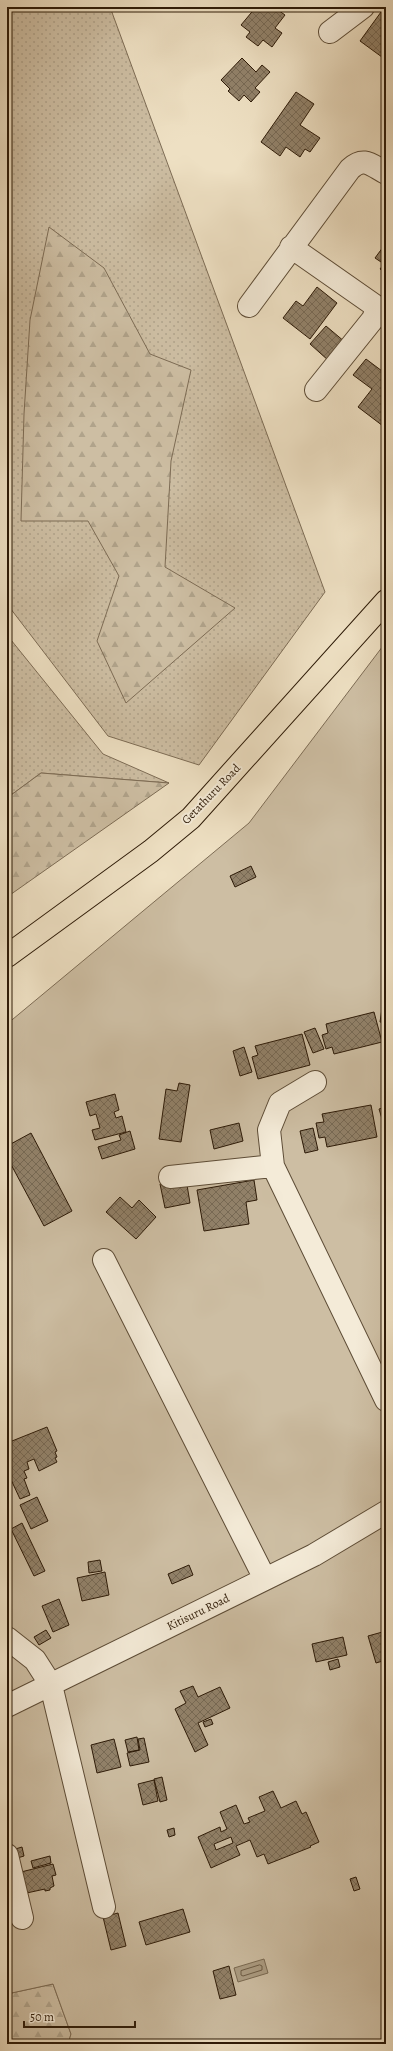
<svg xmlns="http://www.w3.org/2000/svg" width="393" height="2051" viewBox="0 0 393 2051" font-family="Alegreya,serif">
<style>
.grass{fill:url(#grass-dots);stroke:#7d6c55}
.forest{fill:url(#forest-firs);stroke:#7d6c55}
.garden{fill:#cdbea3;stroke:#7d6c55}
.water{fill:#ac9d83;stroke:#796951}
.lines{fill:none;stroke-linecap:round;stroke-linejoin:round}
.shore{stroke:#6c5c45;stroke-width:1}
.building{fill:url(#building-cross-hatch);stroke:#2d1a07;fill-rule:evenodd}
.minor-casing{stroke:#5d4c36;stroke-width:24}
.major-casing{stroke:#2d1a07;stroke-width:24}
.minor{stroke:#f4ebd8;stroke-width:22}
.major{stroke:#eee0c3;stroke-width:22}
.labels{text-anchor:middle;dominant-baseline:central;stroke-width:4;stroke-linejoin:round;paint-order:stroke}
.street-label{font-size:12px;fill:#2d1a07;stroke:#f4ebd8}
</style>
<defs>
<pattern id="grass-dots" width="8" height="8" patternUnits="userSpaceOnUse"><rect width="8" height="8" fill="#cdbea3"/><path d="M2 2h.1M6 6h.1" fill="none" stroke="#b0a38b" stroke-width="1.8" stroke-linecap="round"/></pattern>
<pattern id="forest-firs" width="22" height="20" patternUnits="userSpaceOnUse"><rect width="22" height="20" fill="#cdbea3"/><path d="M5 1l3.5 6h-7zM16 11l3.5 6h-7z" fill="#b0a38b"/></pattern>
<pattern id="building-cross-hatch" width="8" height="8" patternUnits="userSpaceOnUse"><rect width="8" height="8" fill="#918169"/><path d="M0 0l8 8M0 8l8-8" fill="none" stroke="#776954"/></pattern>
</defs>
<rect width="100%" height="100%" fill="#eee0c3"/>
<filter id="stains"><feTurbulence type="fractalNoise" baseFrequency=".005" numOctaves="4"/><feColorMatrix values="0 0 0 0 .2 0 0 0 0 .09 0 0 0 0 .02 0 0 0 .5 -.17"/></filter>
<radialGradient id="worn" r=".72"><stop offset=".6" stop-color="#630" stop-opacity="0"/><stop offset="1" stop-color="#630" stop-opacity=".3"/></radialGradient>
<!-- grass -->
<path class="grass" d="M7,7h103l215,585 -126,173 -91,-29 -101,-132z
M7,635l96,119 66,29 -128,-10 -34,25z"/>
<!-- forest -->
<path class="forest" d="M49,227l55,41 46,86 41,16 -20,91 -6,106 70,41 -109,95 -29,-62 22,-65 -31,-55h-67l3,-107 6,-94z
M41,773l128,10 -162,114v-99z
M53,1984l18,50 -3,10h-61v-50z"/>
<!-- garden -->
<path class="garden" d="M386,642v1402h-318l3,-10 -18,-50 -46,10v-970l242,-201z"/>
<!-- water -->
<path class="water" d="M264,1959l4,14 -30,9 -4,-14z"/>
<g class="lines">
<!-- shore -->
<path class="shore" d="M260,1965l2,1v4l-19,6 -2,-1v-4z"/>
</g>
<!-- building -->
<path class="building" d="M256,7h24l-2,3 7,5 -10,13 7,5 -10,14 -9,-7 -5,6 -12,-9 4,-5 -9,-7z
M381,12l5,4v44l-26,-19z
M242,58l14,14 6,-7 8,7 -15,16 5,4 -9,10 -7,-7 -5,6 -11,-10 2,-2 -9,-9z
M296,92l18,12 -14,21 20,13 -10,14 -5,-3 -5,8 -14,-10 -6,9 -19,-14z
M386,243v30l-6,-4 4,-5 -9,-6z
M317,287l20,16 -27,36 -27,-21 13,-17 7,5z
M326,326l19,16 -16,19 -19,-17z
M366,359l20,15v47l-3,5 -25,-19 14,-18 -19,-14z
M251,866l5,11 -21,10 -5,-11z
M384,995h2v28l-6,-1z
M374,1012l8,30 -48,12 -2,-7 -6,2 -4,-14 6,-2 -2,-9z
M315,1028l9,21 -11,4 -9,-21z
M302,1034l8,31 -52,14 -6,-22 6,-2 -3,-9z
M244,1047l8,25 -12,4 -7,-25z
M179,1083l11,2 -9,57 -22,-3 7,-50 11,2z
M115,1094l4,16 -5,2 2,6 6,-2 4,16 -31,8 -3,-10 8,-2 -4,-14 -6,2 -4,-14z
M371,1105l6,32 -50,10 -2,-10 -6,1 -3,-15 8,-1 -2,-8z
M386,1107v25l-7,-23z
M239,1123l4,18 -29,8 -4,-19z
M313,1128l5,22 -13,3 -5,-22z
M130,1131l5,18 -33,10 -4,-12 23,-7 -2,-5z
M31,1133l41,78 -28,15 -37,-69v-11z
M186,1179l4,24 -25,5 -5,-24z
M254,1180l3,20 -11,2 3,22 -45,7 -7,-41z
M120,1197l12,11 7,-8 17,17 -20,22 -30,-27z
M47,1427l10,24 -2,1 2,5 -2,1 2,4 -18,9 -5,-12 -7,3 2,7 -5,2 3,7 -3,1 6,16 -10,4 -13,-28v-28z
M37,1497l11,24 -17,8 -11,-24z
M22,1523l23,48 -11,5 -23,-47z
M100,1560l2,11 -13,2 -1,-11z
M189,1565l4,10 -21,9 -4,-10z
M105,1572l4,23 -27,6 -5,-23z
M59,1599l10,26 -16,7 -11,-26z
M46,1630l5,8 -12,7 -5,-8z
M386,1631v29l-10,3 -8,-27z
M343,1637l4,18 -31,7 -4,-18z
M338,1659l2,8 -10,3 -2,-8z
M193,1686l5,11 22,-10 10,21 -32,15 10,22 -13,7 -20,-43 11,-6 -6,-12z
M211,1719l2,5 -8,3 -2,-5z
M137,1737l2,13 -11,2 -3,-12z
M144,1738l5,24 -19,4 -3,-13 13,-3 -2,-11z
M114,1739l7,28 -24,6 -6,-28z
M162,1777l5,23 -7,2 -6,-23z
M154,1780l4,21 -15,4 -5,-21z
M273,1791l8,17 15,-7 6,13 4,-2 13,30 -9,4 1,1 -43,17 -4,-10 -7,3 -7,-17 -14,6 4,9 -29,13 -13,-31 22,-10 1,5 6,-3 -7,-17 16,-7 8,19 6,-2 -2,-4 17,-7 -6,-14zM231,1837l2,6 -17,7 -2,-6z
M174,1828l1,7 -6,2 -2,-7z
M22,1847l2,9 -10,3 -2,-9z
M50,1856l1,7 -18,5 -2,-7z
M53,1864l3,11 -4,1 2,10 -4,2v2l-5,1v-2l-23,5 -5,-21z
M356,1877l4,12 -6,2 -4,-12z
M183,1909l7,23 -44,13 -7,-23z
M118,1913l8,33 -15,4 -8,-33z
M229,1966l7,29 -16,4 -7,-28z"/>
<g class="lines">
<!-- minor casing -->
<g class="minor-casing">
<path id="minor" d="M330,32l33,-25
M291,247l83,58 2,6 -3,8 -57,71
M249,306l101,-137c14,-13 21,-4 36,4
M315,1082l-35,21 -11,27 4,36 113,234
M170,1177l103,-11
M104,1260l161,319
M7,1638l28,22 16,25 53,222
M7,1706l307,-151 72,-43
M7,1855l15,63"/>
</g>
<!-- major casing -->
<g class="major-casing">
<path id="major" d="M7,956l144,-105 40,-33 195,-217"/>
</g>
<!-- minor -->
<use href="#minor" class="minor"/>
<!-- major -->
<use href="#major" class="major"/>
</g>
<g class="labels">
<!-- street labels -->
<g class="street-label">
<text transform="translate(211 794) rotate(-46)">Getathuru Road</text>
<text transform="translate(198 1612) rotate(-26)">Kitisuru Road</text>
</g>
</g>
<!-- margin -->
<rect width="393" height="2051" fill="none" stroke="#eee0c3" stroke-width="24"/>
<rect x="8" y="8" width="377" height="2035" fill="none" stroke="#2d1a07" stroke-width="2"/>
<rect x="12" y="12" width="369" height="2027" fill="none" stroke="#2d1a07"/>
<!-- scale -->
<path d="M24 2021v6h111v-6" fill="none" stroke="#2d1a07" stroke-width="2"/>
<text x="30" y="2021" font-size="12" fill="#2d1a07" stroke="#f4ebd8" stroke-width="3" paint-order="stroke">50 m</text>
<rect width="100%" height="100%" filter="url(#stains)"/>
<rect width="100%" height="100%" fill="url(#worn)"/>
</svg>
